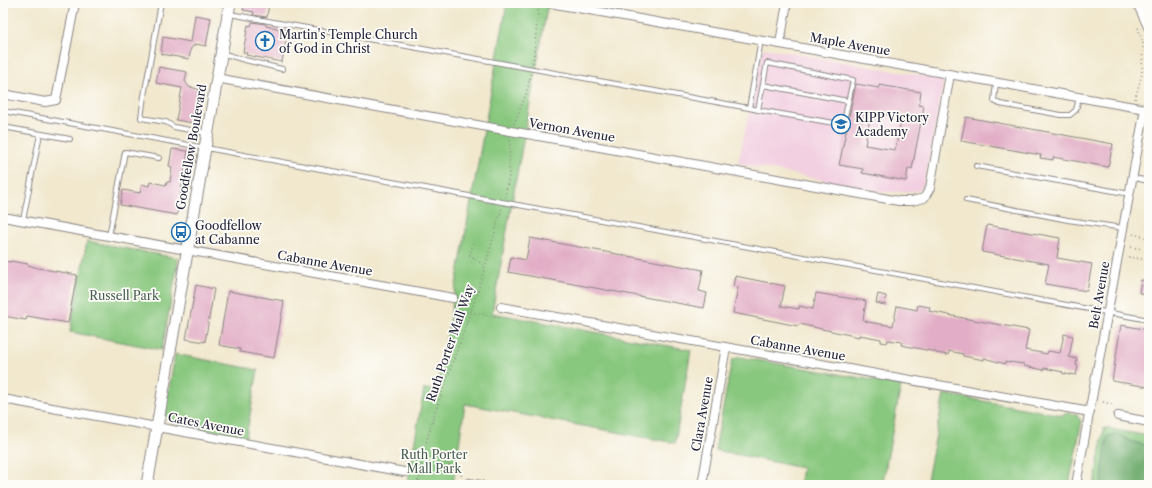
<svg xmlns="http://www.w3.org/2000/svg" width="1152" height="488" viewBox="0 0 1152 488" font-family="'Libre Caslon Text',serif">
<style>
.built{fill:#f2cfe1}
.green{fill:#88c77e;stroke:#55745c}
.forest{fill:#6eac6d;stroke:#486754}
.building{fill:#e2adc6;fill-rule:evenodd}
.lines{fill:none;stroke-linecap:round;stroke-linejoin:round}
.service-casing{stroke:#8a8584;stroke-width:6}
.minor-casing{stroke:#8a8584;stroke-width:10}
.secondary-casing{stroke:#8a8584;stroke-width:13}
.path{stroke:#8a8584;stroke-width:1.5;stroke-dasharray:1 3;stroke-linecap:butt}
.service{stroke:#fff;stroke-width:4}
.minor{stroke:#fff;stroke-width:8}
.secondary{stroke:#fff;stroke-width:11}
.labels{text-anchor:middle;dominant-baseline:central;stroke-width:3.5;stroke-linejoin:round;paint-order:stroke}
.poi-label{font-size:12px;fill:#22223b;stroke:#fdfcf7;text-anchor:start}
.street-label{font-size:12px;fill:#22223b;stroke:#fdfcf7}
.park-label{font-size:12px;fill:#465c52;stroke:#fdfcf7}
</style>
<rect width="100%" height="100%" fill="#fdfcf7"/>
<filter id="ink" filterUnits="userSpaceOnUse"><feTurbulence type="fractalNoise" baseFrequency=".025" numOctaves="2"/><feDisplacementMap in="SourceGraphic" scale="8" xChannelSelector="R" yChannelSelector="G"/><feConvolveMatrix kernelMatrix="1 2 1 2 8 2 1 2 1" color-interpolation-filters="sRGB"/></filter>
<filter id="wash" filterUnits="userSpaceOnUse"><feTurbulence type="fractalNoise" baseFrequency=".012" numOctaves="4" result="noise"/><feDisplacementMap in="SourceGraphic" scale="16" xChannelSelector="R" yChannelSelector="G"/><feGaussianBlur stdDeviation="0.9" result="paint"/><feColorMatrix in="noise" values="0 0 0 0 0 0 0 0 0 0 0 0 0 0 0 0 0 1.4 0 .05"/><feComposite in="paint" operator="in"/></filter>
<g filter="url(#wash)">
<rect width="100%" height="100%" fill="#f1e8ce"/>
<!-- built -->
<path class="built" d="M763,48l177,31 2,2 1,3 -19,100 -4,5 -4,2 -34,1 -144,-29z"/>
<!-- green -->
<path class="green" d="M507,3h41l-56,310 199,37 -16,93 -210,-39 -12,81h-46l17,-96 13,1z
M87,241l90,17 1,4 -16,88 -92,-18z
M175,354l83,16 -12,67 -77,-15 -3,-4 -1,-4z
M740,357l161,28 -18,96 19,4h-103l3,-17 -87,-18 17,-90z
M944,394l118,21 5,-2 9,1 5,7v4l-12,60h-143z
M1104,428l45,8v49h-55z"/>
<!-- forest -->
<path class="forest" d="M1118,434l12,7 19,5v39h-48l6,-49z"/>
<g id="blocks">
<!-- building -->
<path class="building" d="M244,3h25l-2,14 -14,-2 1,-3 -11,-2z
M195,15l16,3 -5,28 -10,-2 -5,4 -2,11 -28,-5 2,-17 28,5z
M252,22l14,2v2l22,4 -6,32 -36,-7 1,-2 -4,-1 5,-27 3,1z
M159,67l28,5 -2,9 4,6 10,2 -6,34 -17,-3 6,-32 -26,-5z
M856,84l23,4v-3l42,7 -2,13 5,1 -12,63 -4,-1 -2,13 -44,-8 1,-4 -24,-4zM871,112l31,5 -7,33 -30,-5z
M966,117l147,27 -5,23 -55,-10v3l-13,-2 1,-3 -80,-14z
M172,149l16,2 -11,64 -57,-10 3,-15 17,3 2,-9 7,2 1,-4 16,3 1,-3h3l2,-15 -3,-1z
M987,225l73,13 -3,20 35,6 -5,27 -42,-7 4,-20 -67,-12z
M530,238l173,32 -4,21 8,2 -3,15 -196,-36 3,-15 15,3z
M3,261l8,1v-1l17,3v1l10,3 39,7 -9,48 -41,-7 -1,4 -23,-4z
M735,276l50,10 -4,20 18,3v-3l14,3 3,-16 50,8 -3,19 5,2 25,4 4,-20 20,4 1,-5 12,2 -1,4 39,8 61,11 -4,20 22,4 1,-3 12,2 4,-19 9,2 -4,21 8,2 -1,6 2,1 -2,9 -6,-1v1l-8,-2 1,-1 -19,-4v2l-20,-4v-2l-14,-2v1l-5,-1v2l-21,-6v2l-21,-4v-2l-14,-3 -1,4 -12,-2v-1l-35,-7 1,-3 -14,-2 -1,3 -6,-1v-3l-16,-3 -6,-1v2l-60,-13 -1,2 -65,-13 5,-26 -5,-1z
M1141,280l8,1v13l-10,-1z
M196,285l18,4 -9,53 -19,-3z
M228,291l56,10 -10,57 -34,-6v-3l-21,-4z
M878,294l8,2 -1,9 -9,-2z
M1121,325l28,5v57l-37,-6z"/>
</g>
</g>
<g filter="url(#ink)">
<use href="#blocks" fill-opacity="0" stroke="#8a8584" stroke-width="1"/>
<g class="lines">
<!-- service casing -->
<g class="service-casing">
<path id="service" d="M161,3l-17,93 -3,22 25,4 8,5 32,6
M230,14l519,94 12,-68
M221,53l24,7 37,9
M996,83l-2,18 6,3 61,11h9l6,-5 3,-13
M763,85l85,16
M749,108l9,2 82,14 4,-3 9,-41 -86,-17 -9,47
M3,111l1146,209
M3,127l67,12
M976,166l154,28
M1134,178l15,3
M966,200l102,20 55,8
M23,220l17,-86
M109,236l16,-84 34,6"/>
</g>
<!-- minor casing -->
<g class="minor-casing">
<path id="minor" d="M550,3l595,106 -69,376
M1137,3l12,26
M780,43l7,-40
M216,78l683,123h13l12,-3 6,-10 20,-114
M3,94l42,8 11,-2 19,-97
M3,217l450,81
M501,307l589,105
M3,399l401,73
M1118,416l31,6
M469,483l12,2
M702,485l24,-138"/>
</g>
<!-- secondary casing -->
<g class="secondary-casing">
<path id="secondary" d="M147,485l83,-482"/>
</g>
<!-- path -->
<path class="path" d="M533,63l6,-60
M1135,99l7,-25 1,-31 -6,-18
M514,124l12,-30 5,-20
M505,197l4,-22 1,-36
M1133,234l16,4
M473,243l-3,12 15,11
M1131,247l11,2
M1129,257l19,3
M454,306l1,4 44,7v-1
M1103,402l11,3
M406,464l1,-4 35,-1 21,18
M417,485l4,-12 2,-19 12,-42 43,-121 24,-83"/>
<!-- service -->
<use href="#service" class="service"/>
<!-- minor -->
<use href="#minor" class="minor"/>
<!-- secondary -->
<use href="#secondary" class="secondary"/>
</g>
</g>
<!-- icons -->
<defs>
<g id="church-ring" transform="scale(1)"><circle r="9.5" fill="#fdfcf7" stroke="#1f6fb2" stroke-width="1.5"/><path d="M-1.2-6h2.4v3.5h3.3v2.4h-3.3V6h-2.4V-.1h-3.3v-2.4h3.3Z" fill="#1f6fb2"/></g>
<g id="school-ring" transform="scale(1)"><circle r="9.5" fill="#fdfcf7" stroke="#1f6fb2" stroke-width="1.5"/><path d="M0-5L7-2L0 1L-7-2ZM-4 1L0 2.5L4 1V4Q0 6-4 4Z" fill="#1f6fb2"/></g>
<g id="bus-ring" transform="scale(1)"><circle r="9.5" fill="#fdfcf7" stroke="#1f6fb2" stroke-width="1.5"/><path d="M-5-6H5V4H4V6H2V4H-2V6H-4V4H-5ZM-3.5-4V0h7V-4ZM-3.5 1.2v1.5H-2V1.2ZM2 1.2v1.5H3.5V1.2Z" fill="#1f6fb2"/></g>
</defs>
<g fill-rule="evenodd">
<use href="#church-ring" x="265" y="41"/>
<use href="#school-ring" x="841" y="124"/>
<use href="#bus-ring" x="181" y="232"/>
</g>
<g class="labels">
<!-- poi labels -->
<g class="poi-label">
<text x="279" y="34">Martin's Temple Church<tspan x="279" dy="14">of God in Christ</tspan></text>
<text x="855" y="117">KIPP Victory<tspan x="855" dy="14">Academy</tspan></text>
<text x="195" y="225">Goodfellow<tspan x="195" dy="14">at Cabanne</tspan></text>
</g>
<!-- street labels -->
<g class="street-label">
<text transform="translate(850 44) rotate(10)">Maple Avenue</text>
<text transform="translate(572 130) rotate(10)">Vernon Avenue</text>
<text transform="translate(191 147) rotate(-80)">Goodfellow Boulevard</text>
<text transform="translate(325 263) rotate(10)">Cabanne Avenue</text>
<text transform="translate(1099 295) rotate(-80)">Belt Avenue</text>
<text transform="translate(450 343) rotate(-71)">Ruth Porter Mall Way</text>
<text transform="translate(798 348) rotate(10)">Cabanne Avenue</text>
<text transform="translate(702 414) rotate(-80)">Clara Avenue</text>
<text transform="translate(206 424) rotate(11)">Cates Avenue</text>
</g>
<!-- park labels -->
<g class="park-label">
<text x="124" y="295">Russell Park</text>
<text x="434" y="454">Ruth Porter<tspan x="434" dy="14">Mall Park</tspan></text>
</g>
</g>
<!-- margin -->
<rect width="1152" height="488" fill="none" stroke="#fdfcf7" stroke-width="16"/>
</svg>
